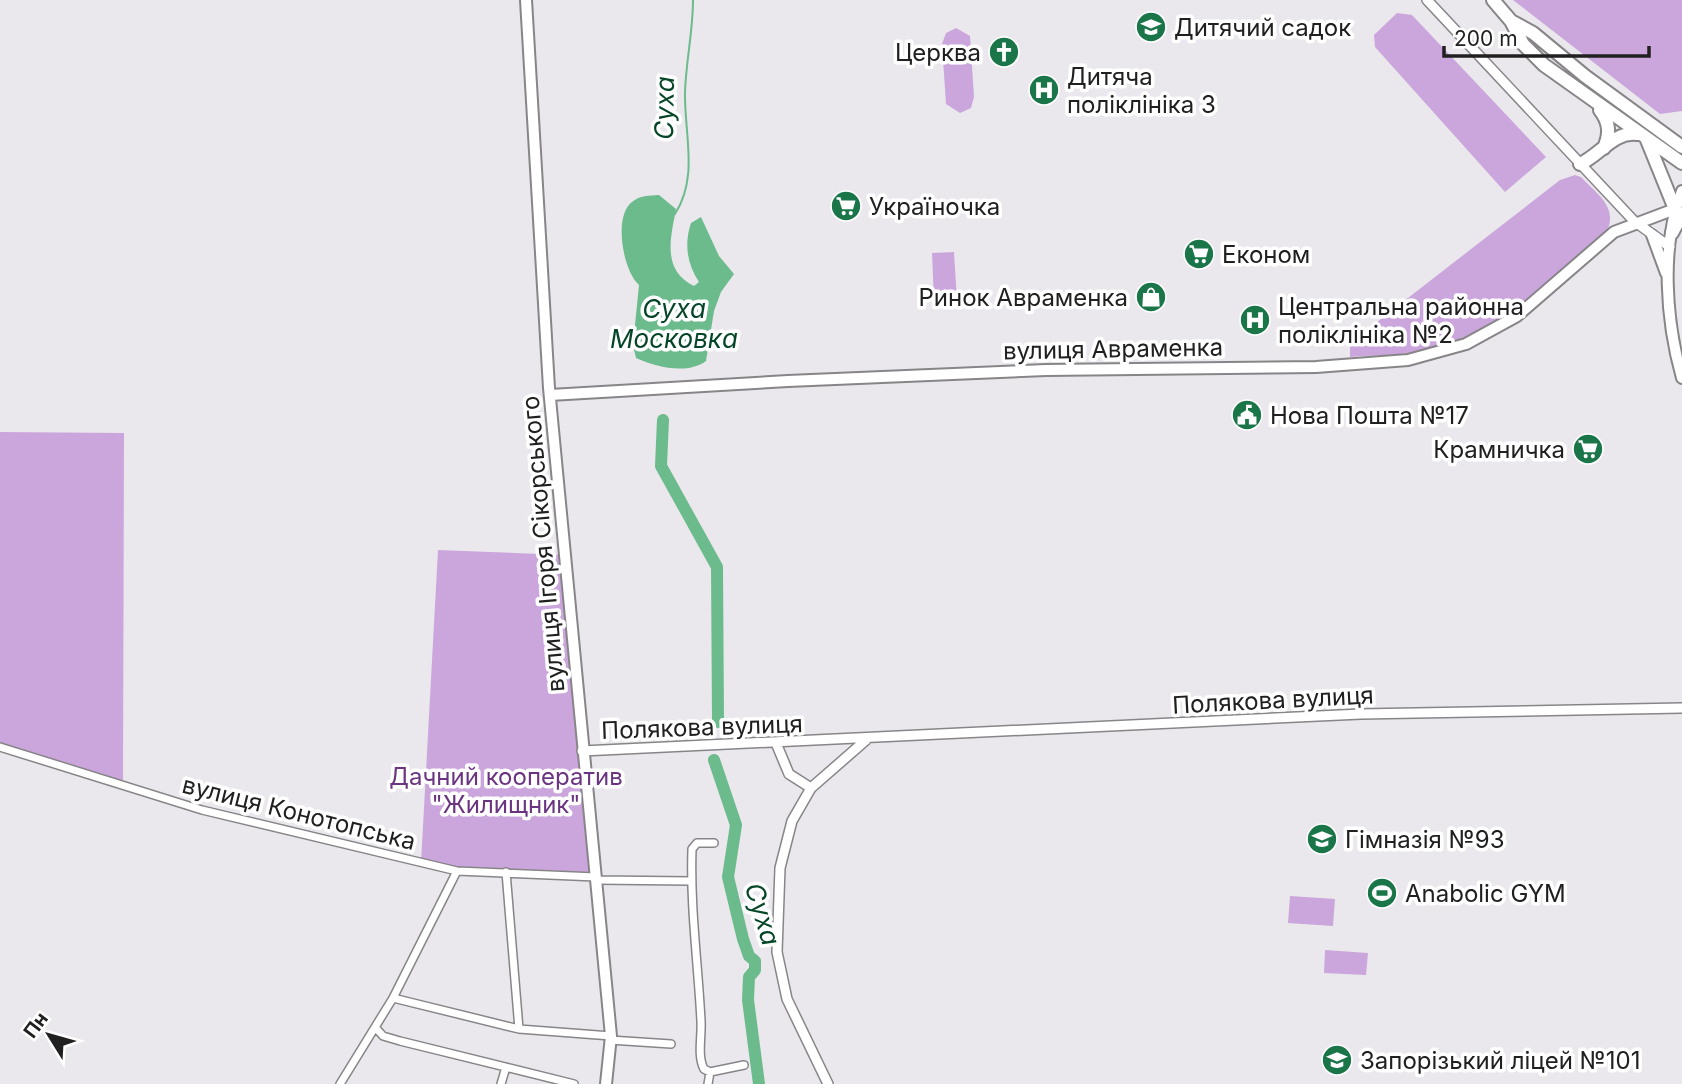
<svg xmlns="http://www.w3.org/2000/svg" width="1682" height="1084" viewBox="0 0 1682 1084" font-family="Inter,sans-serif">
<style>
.green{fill:#cba6dc}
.water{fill:#6cbb8d}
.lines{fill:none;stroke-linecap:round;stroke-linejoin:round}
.stream{stroke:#6cbb8d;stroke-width:2}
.river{stroke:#6cbb8d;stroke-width:12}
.minor-casing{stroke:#878588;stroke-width:10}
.tertiary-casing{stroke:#878588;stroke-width:12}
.secondary-casing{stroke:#878588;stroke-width:14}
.trunk-casing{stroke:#878588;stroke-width:16}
.minor{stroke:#fff;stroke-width:7}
.tertiary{stroke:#fff;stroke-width:9}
.secondary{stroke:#fff;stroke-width:10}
.trunk{stroke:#fff;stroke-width:12}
.labels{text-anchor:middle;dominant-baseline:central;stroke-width:7;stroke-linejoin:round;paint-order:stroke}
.poi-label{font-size:24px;fill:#212021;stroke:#fff;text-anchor:start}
.street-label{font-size:24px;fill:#212021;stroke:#fff}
.park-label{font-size:24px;fill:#6a3481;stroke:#fff}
.water-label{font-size:26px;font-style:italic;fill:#054629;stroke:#fff}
</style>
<rect width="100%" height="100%" fill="#eae8ec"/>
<!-- green -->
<path class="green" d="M1513,0h169v111l-22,3z
M1397,13l15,2 134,142 -41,35 -130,-145 -1,-12z
M956,28l14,8 4,61 -3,11 -11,5 -14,-9 -4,-60 4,-11z
M1575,175l6,2c16,17 37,30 26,54 -59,51 -116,111 -198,122 -19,3 -40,2 -59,4v-14l210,-163z
M954,252l3,49h-23l-2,-48z
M0,432l124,1 -1,354 -123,-40z
M438,550l127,5 31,325 -139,-9 -36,-8z
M1290,896l45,3 -2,27 -45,-3z
M1325,950l43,3 -2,22 -42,-2z"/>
<!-- water -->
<path class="water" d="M659,195l17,14c-5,28 -15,61 18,77l5,-4c-12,-18 -15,-38 -8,-59l10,-6 18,39 15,18 -13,18 -7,19 -8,50c-19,14 -50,6 -70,-3l-3,-13 6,-60c-16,-14 -26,-69 -7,-83 8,-7 17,-6 27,-7z"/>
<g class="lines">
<!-- stream -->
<path class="stream" d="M675,214c24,-37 9,-81 10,-122 1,-31 8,-61 8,-92"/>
<!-- river -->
<path class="river" d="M663,420l-2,46 56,101 1,155
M714,760l22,65 -8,52 15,62 6,17 6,5v9l-6,7 -1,23 11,84"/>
<!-- minor casing -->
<g class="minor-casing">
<path id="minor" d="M0,747l202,63 255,61 139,6
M714,843h-17l-5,6c-2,58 6,114 9,172 1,15 -4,35 3,48l6,3 34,-7
M506,872l13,157
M596,880l95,1
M393,998l126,31 92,7
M375,1027l8,9 17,5 174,43
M610,1040l61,4
M340,1084l53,-86 64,-127
M501,1084l5,-17
M708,1084l2,-12"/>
</g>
<!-- tertiary casing -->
<g class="tertiary-casing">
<path id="tertiary" d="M1427,0l207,221 36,26
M776,743l13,31 22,14 -19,33 -12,47 -3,84 10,47 41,85
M582,751l779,-37 321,-6
M811,788l55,-48"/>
</g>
<!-- secondary casing -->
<g class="secondary-casing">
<path id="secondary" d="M526,0l23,388 62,648 -5,48
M1682,191c-22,56 -16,130 0,187
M1652,235l14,38
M550,395l238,-14 258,-11 270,-3 92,-7 58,-16 51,-28 97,-84 61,-23"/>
</g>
<!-- trunk casing -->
<g class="trunk-casing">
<path id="trunk" d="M1493,0l18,21 12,23 21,21 138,98
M1511,21l22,12 52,43 97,71
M1600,110c10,13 10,24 4,38
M1647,140l28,69
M1580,164c20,-9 34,-33 57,-30
M1672,233l10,-19"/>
</g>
<!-- minor -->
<use href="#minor" class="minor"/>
<!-- tertiary -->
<use href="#tertiary" class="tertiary"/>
<!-- secondary -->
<use href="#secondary" class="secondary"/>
<!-- trunk -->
<use href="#trunk" class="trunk"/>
</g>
<!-- icons -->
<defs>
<g id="school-disc" transform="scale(1.575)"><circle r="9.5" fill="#1a7549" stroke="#fff"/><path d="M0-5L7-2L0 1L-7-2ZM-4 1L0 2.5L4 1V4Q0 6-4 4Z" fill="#fff"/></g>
<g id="church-disc" transform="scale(1.575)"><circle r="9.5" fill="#1a7549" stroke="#fff"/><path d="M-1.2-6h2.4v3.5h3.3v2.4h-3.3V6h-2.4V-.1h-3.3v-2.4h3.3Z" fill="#fff"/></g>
<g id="hospital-disc" transform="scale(1.575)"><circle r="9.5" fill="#1a7549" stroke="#fff"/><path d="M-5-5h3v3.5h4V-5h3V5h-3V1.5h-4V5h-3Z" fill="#fff"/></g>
<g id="supermarket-disc" transform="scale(1.575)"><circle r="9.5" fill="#1a7549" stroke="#fff"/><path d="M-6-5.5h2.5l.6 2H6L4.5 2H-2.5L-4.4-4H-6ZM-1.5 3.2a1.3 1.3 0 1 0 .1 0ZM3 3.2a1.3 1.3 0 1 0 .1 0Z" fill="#fff"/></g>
<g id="shop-disc" transform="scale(1.575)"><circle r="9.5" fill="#1a7549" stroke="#fff"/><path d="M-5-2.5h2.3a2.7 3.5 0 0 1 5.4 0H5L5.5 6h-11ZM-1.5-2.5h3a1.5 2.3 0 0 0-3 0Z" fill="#fff"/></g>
<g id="civic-disc" transform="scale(1.575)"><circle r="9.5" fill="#1a7549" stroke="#fff"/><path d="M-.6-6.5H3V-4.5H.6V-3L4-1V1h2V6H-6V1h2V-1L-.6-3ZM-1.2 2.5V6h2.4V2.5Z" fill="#fff"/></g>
<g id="stadium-disc" transform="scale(1.575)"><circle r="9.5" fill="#1a7549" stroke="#fff"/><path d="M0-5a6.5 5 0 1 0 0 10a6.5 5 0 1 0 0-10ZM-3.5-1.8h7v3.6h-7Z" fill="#fff"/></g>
</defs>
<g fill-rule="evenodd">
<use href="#school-disc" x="1151" y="27"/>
<use href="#church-disc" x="1004" y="52"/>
<use href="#hospital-disc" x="1044" y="90"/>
<use href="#supermarket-disc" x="846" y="206"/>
<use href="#supermarket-disc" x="1199" y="254"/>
<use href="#shop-disc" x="1151" y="297"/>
<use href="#hospital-disc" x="1255" y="320"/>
<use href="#civic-disc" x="1247" y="415"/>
<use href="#supermarket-disc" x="1588" y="449"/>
<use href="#school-disc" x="1322" y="839"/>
<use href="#stadium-disc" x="1382" y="893"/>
<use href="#school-disc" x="1337" y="1060"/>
</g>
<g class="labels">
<!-- poi labels -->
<g class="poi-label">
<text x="1174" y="27">Дитячий садок</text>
<text x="981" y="52" text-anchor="end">Церква</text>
<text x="1067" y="76">Дитяча<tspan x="1067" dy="28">поліклініка 3</tspan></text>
<text x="869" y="206">Україночка</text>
<text x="1222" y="254">Економ</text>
<text x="1128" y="297" text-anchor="end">Ринок Авраменка</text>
<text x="1278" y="306">Центральна районна<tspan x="1278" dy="28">поліклініка №2</tspan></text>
<text x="1270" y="415">Нова Пошта №17</text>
<text x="1565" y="449" text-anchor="end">Крамничка</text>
<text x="1345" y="839">Гімназія №93</text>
<text x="1405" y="893">Anabolic GYM</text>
<text x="1360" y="1060">Запорізький ліцей №101</text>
</g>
<!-- street labels -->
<g class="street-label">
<text transform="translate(1113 349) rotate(-1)">вулиця Авраменка</text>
<text transform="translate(543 544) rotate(-95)">вулиця Ігоря Сікорського</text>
<text transform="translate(1273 700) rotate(-3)">Полякова вулиця</text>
<text transform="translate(702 727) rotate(-2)">Полякова вулиця</text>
<text transform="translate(299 813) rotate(14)">вулиця Конотопська</text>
</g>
<!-- park labels -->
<g class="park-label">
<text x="506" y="776">Дачний кооператив<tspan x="506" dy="28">"Жилищник"</tspan></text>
</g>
<!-- water labels -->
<g class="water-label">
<text transform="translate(664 108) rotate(-89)">Суха</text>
<text x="674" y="308">Суха<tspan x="674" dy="30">Московка</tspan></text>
<text transform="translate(763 914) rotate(73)">Суха</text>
</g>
</g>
<!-- north arrow -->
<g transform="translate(49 1035) rotate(307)" stroke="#ffffff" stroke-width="5" paint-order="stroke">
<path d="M0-5L12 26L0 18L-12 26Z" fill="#212021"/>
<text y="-10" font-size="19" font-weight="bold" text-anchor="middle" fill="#212021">Пн</text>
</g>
<!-- scale -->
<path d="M1444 46v10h205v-10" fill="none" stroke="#212021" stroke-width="3.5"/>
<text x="1454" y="46" font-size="21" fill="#212021" stroke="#ffffff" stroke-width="5" paint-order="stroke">200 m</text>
</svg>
